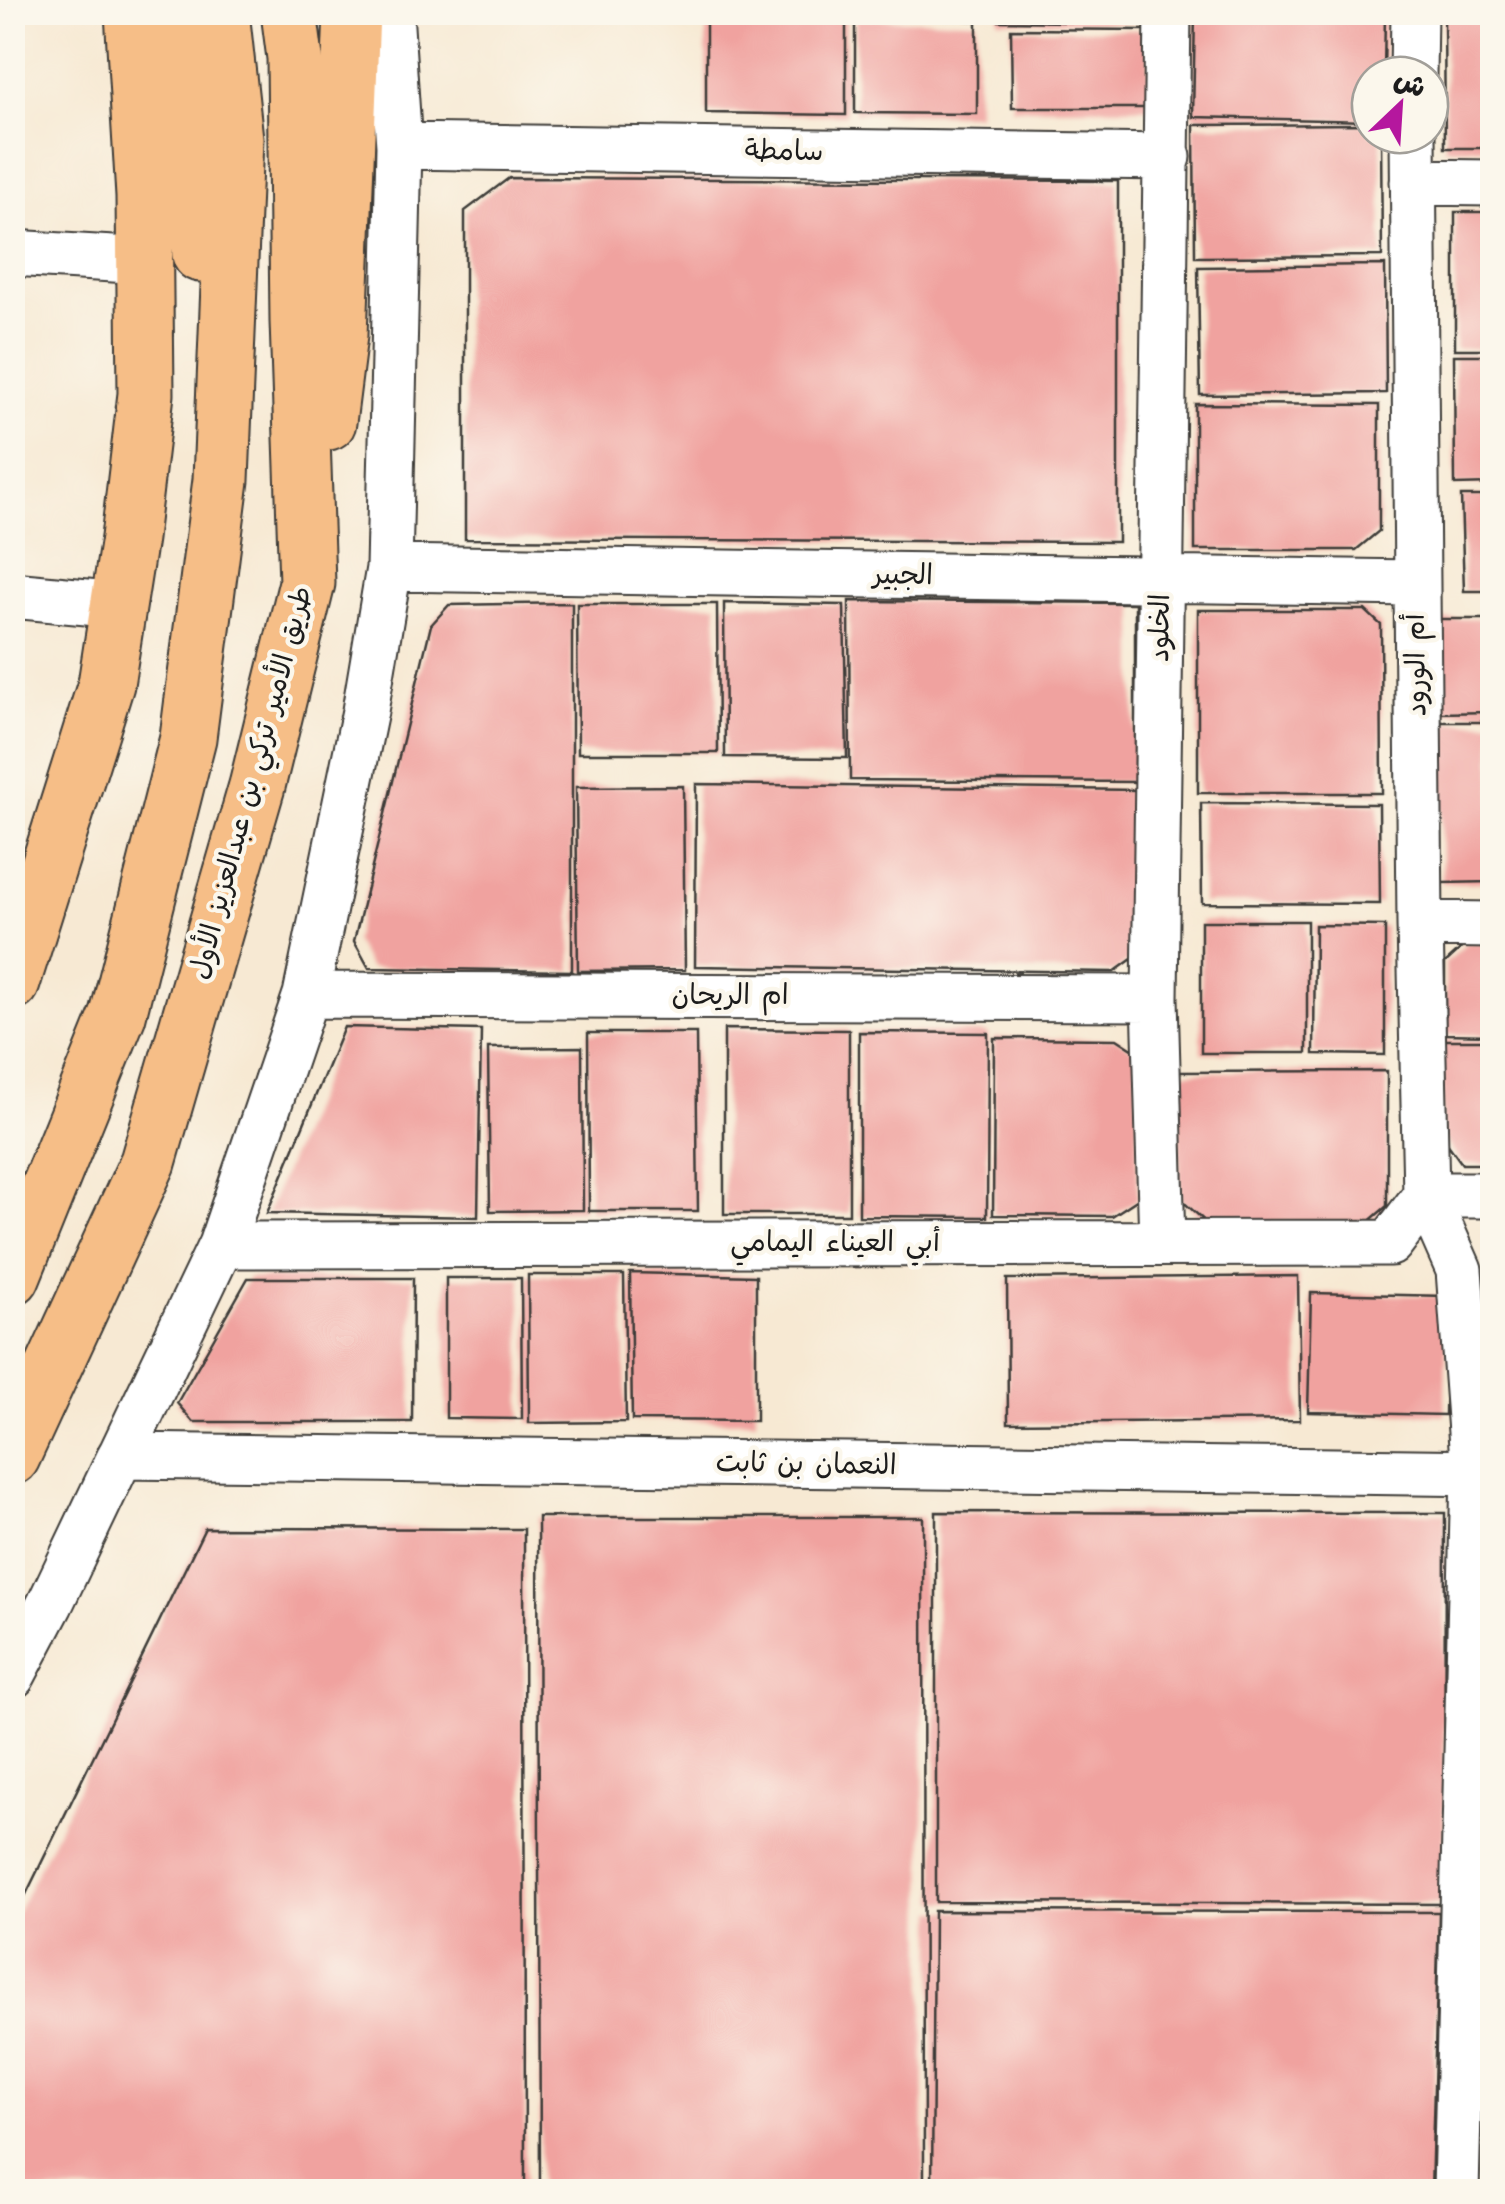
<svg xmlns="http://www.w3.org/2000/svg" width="1505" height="2204" viewBox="0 0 1505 2204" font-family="Kalam,'Playpen Sans Arabic',sans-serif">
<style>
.building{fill:#f0a29f}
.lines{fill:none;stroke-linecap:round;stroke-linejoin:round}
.minor-casing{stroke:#3d3b37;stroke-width:49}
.major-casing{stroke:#3d3b37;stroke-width:59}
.minor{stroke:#fff;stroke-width:45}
.major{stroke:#f6be87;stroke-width:55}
.labels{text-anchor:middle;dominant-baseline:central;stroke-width:9;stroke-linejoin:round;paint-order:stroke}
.street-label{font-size:28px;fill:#1c1c1c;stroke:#fbf7ec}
</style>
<rect width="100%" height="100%" fill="#fbf7ec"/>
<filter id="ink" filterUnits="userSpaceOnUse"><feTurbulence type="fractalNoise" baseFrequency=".01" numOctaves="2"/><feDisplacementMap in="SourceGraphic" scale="20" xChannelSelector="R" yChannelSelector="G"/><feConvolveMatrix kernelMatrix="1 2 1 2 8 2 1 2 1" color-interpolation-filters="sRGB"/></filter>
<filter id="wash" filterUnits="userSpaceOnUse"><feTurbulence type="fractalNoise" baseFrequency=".0048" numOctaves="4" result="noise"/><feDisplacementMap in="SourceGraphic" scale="40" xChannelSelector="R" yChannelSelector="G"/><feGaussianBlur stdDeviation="2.25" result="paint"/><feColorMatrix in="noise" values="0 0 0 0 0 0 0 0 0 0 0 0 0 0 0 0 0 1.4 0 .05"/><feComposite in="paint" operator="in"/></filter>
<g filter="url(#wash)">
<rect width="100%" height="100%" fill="#f7e9d3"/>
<g id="blocks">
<!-- building -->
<path class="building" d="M999,12h135l-1,11 -134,-2z
M1195,12h190l-1,63h-14v46l-177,-4z
M1444,12h48v136h-47z
M706,14l140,2v99l-140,-2z
M855,19l122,2v93l-122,-1z
M1011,29l138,1v78h-137z
M1370,124v11h11l1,121 -187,1 -1,-132z
M509,178l609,3v361l-653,-3v-328z
M1455,212h37v137h-37z
M1385,265l1,128 -186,2 -2,-128z
M1454,355h38v129l-37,1z
M1195,404l184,1v126l-23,19h-161z
M1461,496h31v95h-28z
M849,601l286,2v179l-285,-2z
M572,603v368l-203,-3 -15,-27 77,-316 18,-20z
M724,603l120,2 3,153 -122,-1z
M577,604h140l1,149h-140z
M1198,610h167l16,15 1,168h-184z
M1438,619h54v93l-53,1z
M1440,722h52v160l-50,1z
M696,784l442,6 -2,166 -22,16 -419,-6z
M683,786l2,184 -107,1 -2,-184z
M1201,803l178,1 1,100 -178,-1z
M1201,921h106v132h-106z
M1315,925l70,1v129l-71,-1z
M1468,942l24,1v92l-47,-1v-71z
M344,1027l137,3 -3,187 -211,-4z
M724,1029l125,1v184h-125z
M859,1032l129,1 -1,184 -128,-1z
M588,1033h108l2,178h-109z
M994,1038l123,1 20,13 1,147 -26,17 -119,-1z
M1442,1040h50v124h-30l-20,-28z
M582,1047l1,163 -93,1 -2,-163z
M1387,1071v135l-20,17 -159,1 -28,-25 -1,-127z
M630,1273l126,3v145l-124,-1z
M528,1275h96l2,147 -97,1z
M1298,1276l2,144 -292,3 -1,-144z
M248,1278h165l-1,144h-219l-16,-19z
M446,1278h75l1,141 -76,-1z
M1311,1293l136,3 -2,119 -137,-3z
M936,1512l509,1 -1,391 -508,-2z
M538,1517h385l1,675h-384z
M205,1528l319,1 1,663h-513v-269z
M1489,1707h3v105l-5,-8z
M934,1911l505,1 -8,280h-499z"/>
</g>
</g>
<g filter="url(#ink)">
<use href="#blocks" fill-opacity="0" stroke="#3d3b37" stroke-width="2.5"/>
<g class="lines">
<!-- minor casing -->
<g class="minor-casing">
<path id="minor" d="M1413,75l1,-63
M1413,135l7,789 6,271h66
M399,146l769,11
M1413,182l79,1
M12,253l135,8
M389,568l1027,15
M12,595l107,10
M1420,924l72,1
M306,995l849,3
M1162,1243l-7,-245 13,-986
M221,1245l1169,-2 36,-48 33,75 15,203 -18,719
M120,1456l1372,17
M12,1676l38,-72 171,-359 85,-250 59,-284 24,-143 10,-422 -9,-134"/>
</g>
<!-- major casing -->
<g class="major-casing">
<path id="major" d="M183,12l17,242
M328,422l11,-87 13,-323
M12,983l94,-299 23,-146 17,-144 -2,-198 -11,-184
M12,1277l106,-262 70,-277 33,-258 14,-341 -14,-127
M12,1457l136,-295 109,-376 50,-203 -9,-262 -3,-263 -6,-46"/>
</g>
<!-- minor -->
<use href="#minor" class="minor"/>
<!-- major -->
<use href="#major" class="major"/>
</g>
</g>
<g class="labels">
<!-- street labels -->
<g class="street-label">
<text transform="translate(784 152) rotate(1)">سامطة</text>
<text transform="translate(903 576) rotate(1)">الجبير</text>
<text transform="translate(1161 628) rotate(-89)">الخلود</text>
<text transform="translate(1417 665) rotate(-91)">أم الورود</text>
<text transform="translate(252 783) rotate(-75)">طريق الأمير تركي بن عبدالعزيز الأول</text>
<text x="730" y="996">ام الريحان</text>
<text x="835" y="1243">أبي العيناء اليمامي</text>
<text transform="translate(806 1465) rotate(1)">النعمان بن ثابت</text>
</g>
</g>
<!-- margin -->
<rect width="1505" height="2204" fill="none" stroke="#fbf7ec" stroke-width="50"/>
<!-- north arrow -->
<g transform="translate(1400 105) rotate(25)"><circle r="48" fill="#fbf7ec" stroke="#a29f99" stroke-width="2.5"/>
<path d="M0-8L18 38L0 25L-18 38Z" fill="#b5179e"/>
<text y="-15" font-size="28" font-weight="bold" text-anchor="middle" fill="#1c1c1c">ش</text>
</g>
</svg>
